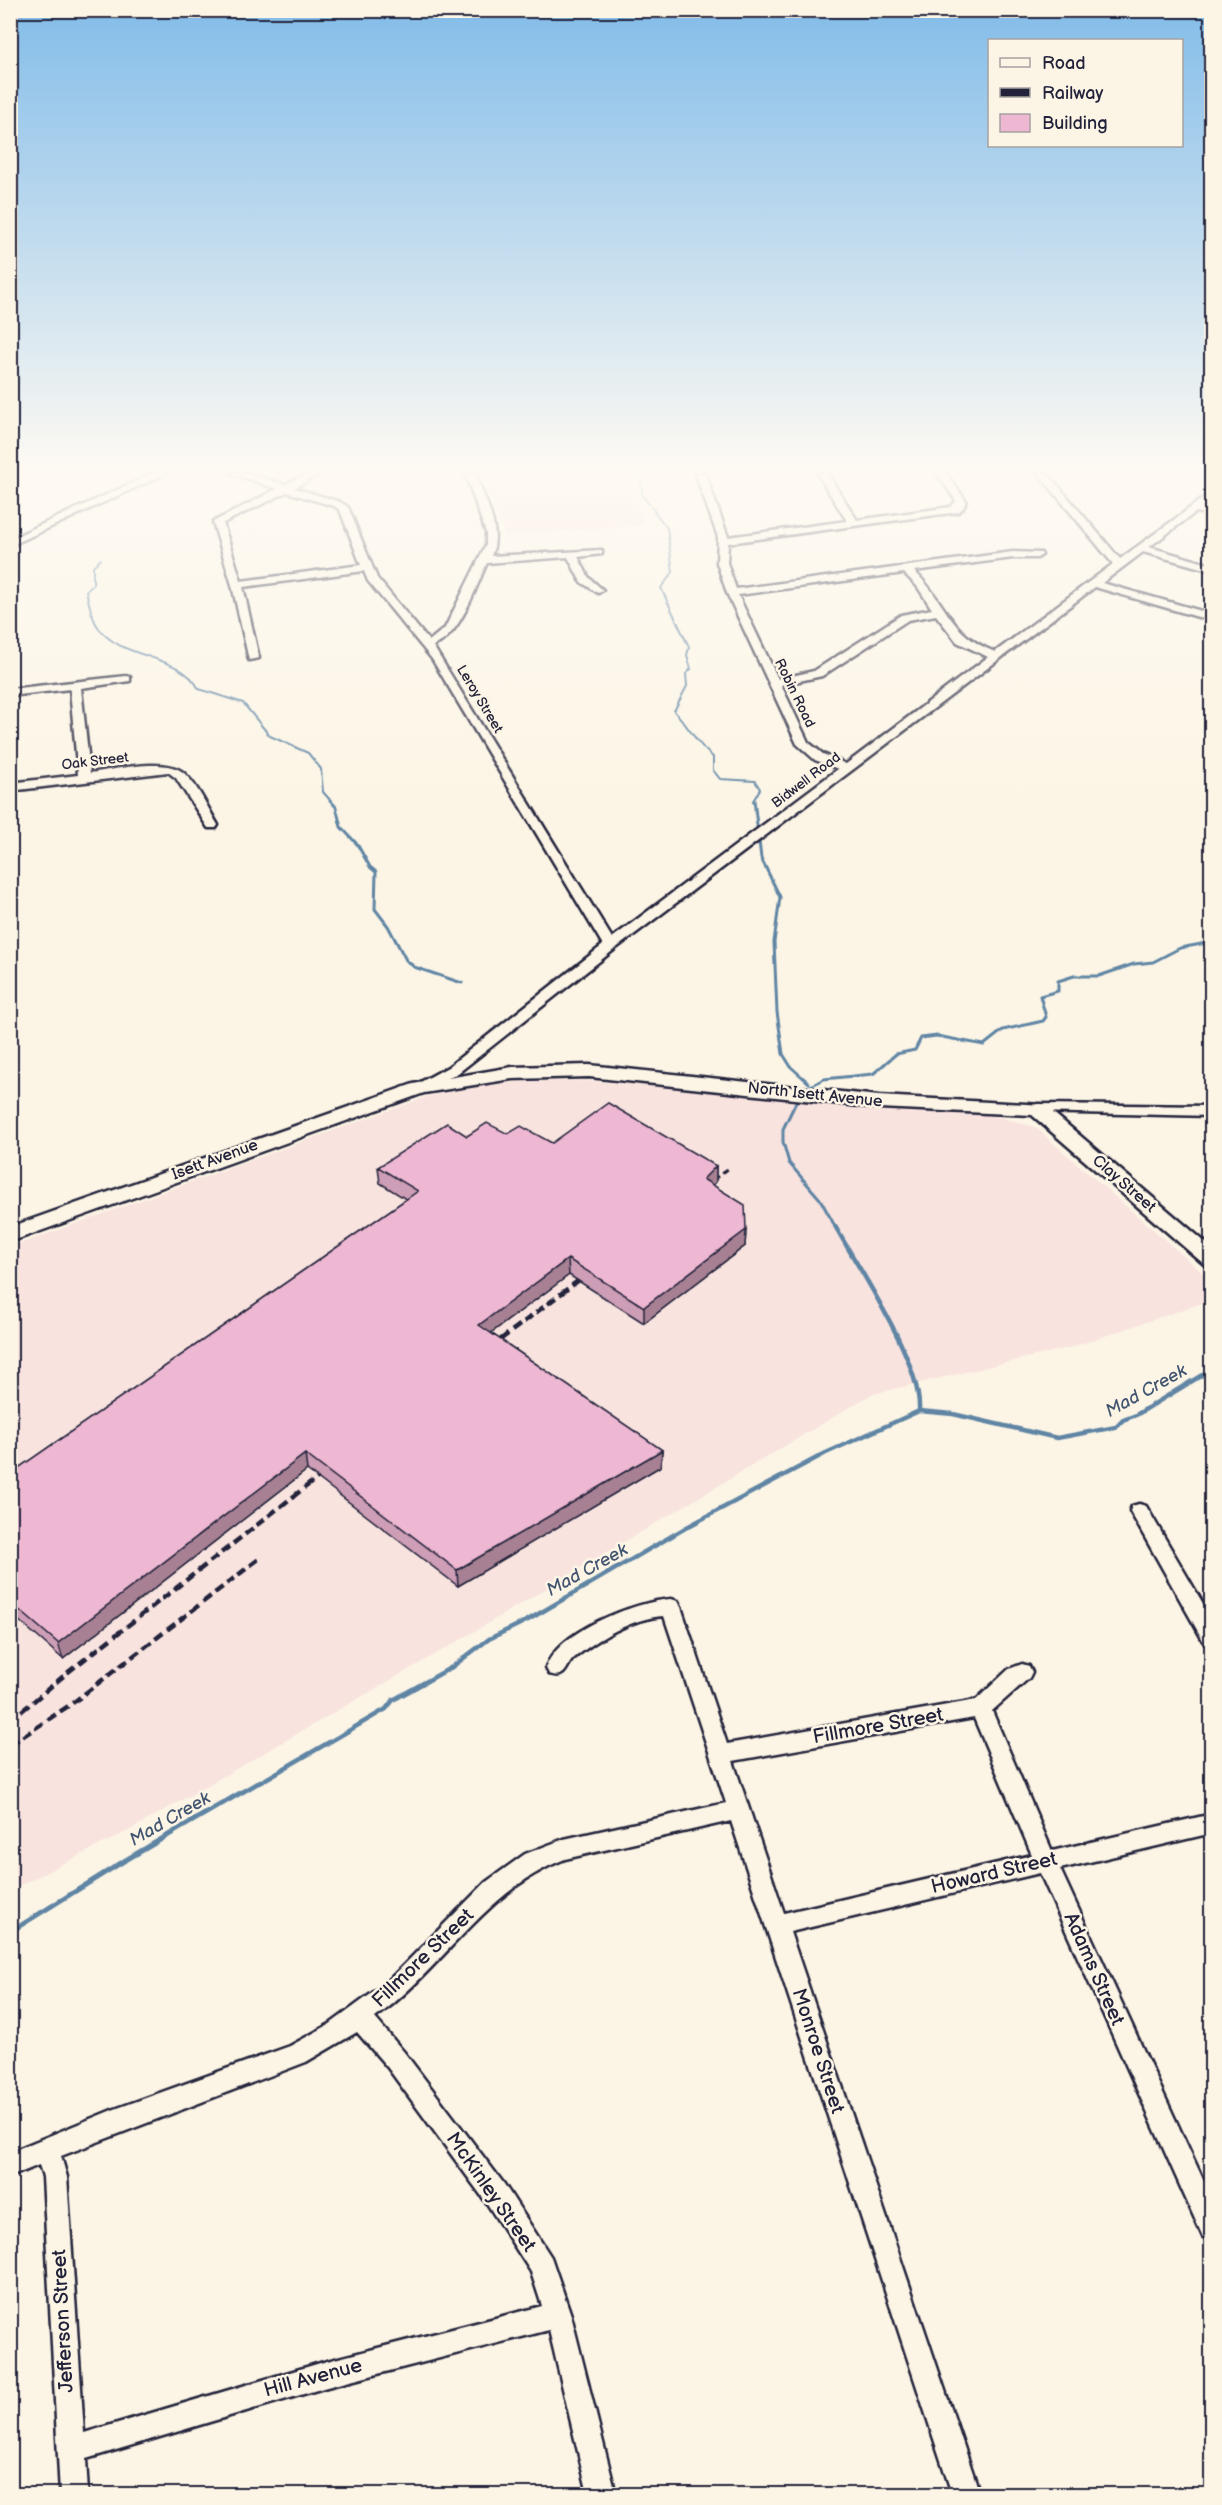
<svg xmlns="http://www.w3.org/2000/svg" width="1222" height="2505" viewBox="0 0 1222 2505" font-family="'Balsamiq Sans',sans-serif">
<style>
.built{fill:#f8e3df}
.lines{fill:none;stroke-linecap:round;stroke-linejoin:round}
.stream-far3{stroke:#6085a4;stroke-width:2}
.stream-far2{stroke:#6085a4;stroke-width:3}
.stream-far1{stroke:#6085a4;stroke-width:4.5}
.stream{stroke:#6085a4;stroke-width:5}
.minor-casing{stroke:#22223b;stroke-width:5}
.major-casing{stroke:#22223b;stroke-width:5}
.minor{fill:#fcf5e5;fill-rule:evenodd}
.major{fill:#fcf5e5;fill-rule:evenodd}
.rail-far1{stroke:#22223b;stroke-width:3;stroke-dasharray:8 4;stroke-linecap:butt}
.rail{stroke:#22223b;stroke-width:4.5;stroke-dasharray:10 5;stroke-linecap:butt}
.wall{fill:#cd9eb5;stroke:#22223b;stroke-width:1.5}
.shaded-wall{fill:#a78193;stroke:#22223b;stroke-width:1.5}
.building{fill:#eeb8d2;stroke:#22223b;stroke-width:1.5}
.labels{text-anchor:middle;dominant-baseline:central;stroke-width:5;stroke-linejoin:round;paint-order:stroke}
.far-street-label{font-size:14px;fill:#22223b;stroke:#fcf5e5}
.street-label{font-size:16px;fill:#22223b;stroke:#fcf5e5}
.water-label{font-size:18px;font-style:italic;fill:#415470;stroke:#fcf5e5}
.near-street-label{font-size:20px;fill:#22223b;stroke:#fcf5e5}
</style>
<rect width="100%" height="100%" fill="#fcf5e5"/>
<filter id="ink" filterUnits="userSpaceOnUse"><feTurbulence type="fractalNoise" baseFrequency=".0167" numOctaves="2"/><feDisplacementMap in="SourceGraphic" scale="12" xChannelSelector="R" yChannelSelector="G"/><feConvolveMatrix kernelMatrix="1 2 1 2 8 2 1 2 1" color-interpolation-filters="sRGB"/></filter>
<g filter="url(#ink)">
<!-- built -->
<path class="built" d="M481,473h140l24,52 -140,11z
M540,1080l52,1 396,33 47,13 176,153v20l-142,48 -197,46 -417,249 -325,187 -119,60 -1,-544 3,-1 -2,-98 418,-151 57,-11z"/>
<g class="lines">
<!-- stream-far3 -->
<path class="stream-far3" d="M637,473l4,6 1,16 25,33 6,44 -12,16 28,59 -2,8 4,14 -5,5 1,12 -13,25c15,15 22,33 39,46v13l7,9 35,2 5,8 -7,12
M101,559l-8,7v19l-7,6c3,11 5,26 12,36 23,34 81,25 101,62l44,14 27,33 38,17 13,16 2,23 8,9"/>
<!-- stream-far2 -->
<path class="stream-far2" d="M330,800l6,7 5,20 16,17 13,23 6,5 -1,37 13,17 18,34 8,7 48,16
M754,800l7,58 19,39 -6,45 3,70 6,42 8,13 18,16
M803,1090l21,-11 49,-5 23,-20 19,-4 6,-12 16,-2 47,9 19,-15 40,-9 3,-4 -6,-21 18,-5v-10l16,-5h25l35,-12 19,-2 27,-14 32,-6
M799,1096l-16,33v13l6,21 31,36 16,29"/>
<!-- stream-far1 -->
<path class="stream-far1" d="M835,1226c25,45 87,136 84,185
M259,1783l127,-74 7,-9 59,-33 37,-28 39,-19 159,-93 139,-74 93,-42 34,3 104,24 59,-11 7,-7 13,-5 76,-46"/>
<!-- stream -->
<path class="stream" d="M10,1932l114,-71 137,-80"/>
<!-- minor casing -->
<g class="minor-casing">
<path id="minor" d="M154,473h13l-157,73v-7z
M231,473h16l38,12 24,-12h12l-27,15 46,14 8,5 29,71 52,63 16,-13 41,-83v-12l-21,-60h10c9,26 28,57 16,83l111,-6v4l-24,3 11,21 14,12 -5,3 -17,-11 -13,-25 -81,6c-12,25 -27,74 -54,83l179,292 226,-169 -23,-9 -18,-16 -70,-151 -10,-30 1,-26 -23,-64h10l23,64 119,-16 -30,-48h10l30,47 94,-13 5,-6 -19,-28h9l20,28 -3,7 -5,4 -230,31 -1,20 9,26 277,-37 28,1 1,2 -5,3h-24l-99,13c34,32 33,62 81,81l118,-88 -75,-91h9l73,86 92,-67v8l-10,7 10,3v6l-16,-4 -47,35 63,18v6l-69,-19 -41,31 110,31v7l-117,-34 -480,362 -157,124 -38,20 -5,-2 -3,-3 3,-3 33,-18 155,-122 -171,-286 -64,-78 -4,-10 -121,16 16,71 -10,2 -17,-75 -19,-63 64,-33zM287,492l47,14 6,4 21,55 -120,16 -18,-58zM904,573l13,13 15,23 -31,6 -87,56 -36,8 -40,-84zM936,615l21,27 31,15 -142,107 -23,-10 -15,-12 -27,-57 41,-9 86,-56z
M126,676l4,1v4l-49,7 9,85c23,-3 78,-17 95,1 14,13 23,35 33,51l-2,3h-8l-32,-50 -8,-6 -158,19v-8l68,-8 -8,-86 -60,7v-7z
M1037,1104l175,2v10l-180,-4 -3,-3z
M1139,1504l7,2 66,113v27l-7,-2 -75,-133 2,-5z
M671,1599l7,2 3,6 46,137 249,-44 33,-31 13,-5 7,2 3,6 -3,6 -37,33 60,140 160,-37v19l-152,36 152,330v41l-9,-3 -163,-364 -250,59 190,562h-28l-221,-673 -166,38c-79,30 -123,111 -190,159l29,34 100,132 47,73 20,58 45,179h-28l-39,-164 -222,57 -241,72 2,35h-28l-17,-317 -4,-12 -29,12v-25l102,-42 178,-64 40,-22 56,-41 100,-101 39,-28 39,-15 162,-36 -62,-187c-32,2 -67,23 -91,43 -5,5 -6,12 -11,15 -4,3 -9,1 -13,0l-3,-6c11,-37 89,-66 125,-69zM974,1718l58,137 -248,58 -51,-152zM357,2032l31,36 98,134 45,70 11,34 -215,55 -243,72 -17,-256 -6,-21 245,-94z"/>
</g>
<!-- major casing -->
<g class="major-casing">
<path id="major" d="M10,473h7l-7,5z
M589,1065l290,31 165,9 168,143v19l-7,-2 -173,-150 -153,-7 -290,-31 -77,2 -88,14 -414,149v-15l403,-143 99,-17z"/>
</g>
<!-- minor -->
<use href="#minor" class="minor"/>
<!-- major -->
<use href="#major" class="major"/>
<!-- rail-far1 -->
<path class="rail-far1" d="M702,1188l27,-20"/>
<!-- rail -->
<path class="rail" d="M488,1349l103,-78
M10,1721l57,-48 263,-205
M10,1745l60,-40 190,-147"/>
</g>
<!-- wall -->
<path class="wall" d="M508,1134l44,9 164,23v16l-3,3 33,45 -1,16 -101,77 -75,-48 -78,58 171,117 -1,16 -203,120 -151,-116 -244,189 -53,-46v-139l396,-275 -26,-16 -2,-16 89,-31z"/>
<!-- shaded-wall -->
<path class="shaded-wall" d="M716,1166v16l-13,13v-16z
M746,1230l-1,16 -101,77v-16z
M568,1259l1,16 -89,66 -1,-16z
M662,1450l-1,16 -203,120 -1,-16z
M305,1454l2,16 -244,189 -5,-16z"/>
<!-- building -->
<path class="building" d="M608,1103l108,63 -13,13 42,26 1,25 -102,77 -76,-48 -89,66 183,125 -205,120 -152,-116 -247,189 -48,-41v-128l408,-283 -40,-24 69,-44 20,13 20,-13 21,11 13,-8 31,17z"/>
</g>
<!-- sky -->
<linearGradient id="sky" x2="0" y2="1"><stop stop-color="#82bce9"/><stop offset="0.57" stop-color="#fefaf3"/><stop offset="1" stop-color="#fefaf3" stop-opacity="0"/></linearGradient>
<rect width="1222" height="824" fill="url(#sky)"/>
<g class="labels">
<!-- far-street labels -->
<g class="far-street-label">
<text transform="translate(795 693) rotate(64)">Robin Road</text>
<text transform="translate(480 699) rotate(59)">Leroy Street</text>
<text transform="translate(95 761) rotate(-7)">Oak Street</text>
<text transform="translate(806 780) rotate(-37)">Bidwell Road</text>
</g>
<!-- street labels -->
<g class="street-label">
<text transform="translate(815 1095) rotate(6)">North Isett Avenue</text>
<text transform="translate(215 1160) rotate(-20)">Isett Avenue</text>
<text transform="translate(1124 1184) rotate(41)">Clay Street</text>
</g>
<!-- water labels -->
<g class="water-label">
<text transform="translate(1146 1391) rotate(-29)">Mad Creek</text>
<text transform="translate(587 1570) rotate(-29)">Mad Creek</text>
<text transform="translate(170 1819) rotate(-30)">Mad Creek</text>
</g>
<!-- near-street labels -->
<g class="near-street-label">
<text transform="translate(878 1726) rotate(-10)">Fillmore Street</text>
<text transform="translate(994 1873) rotate(-13)">Howard Street</text>
<text transform="translate(423 1958) rotate(-44)">Fillmore Street</text>
<text transform="translate(1094 1969) rotate(66)">Adams Street</text>
<text transform="translate(818 2051) rotate(72)">Monroe Street</text>
<text transform="translate(491 2192) rotate(55)">McKinley Street</text>
<text transform="translate(63 2321) rotate(-93)">Jefferson Street</text>
<text transform="translate(313 2378) rotate(-15)">Hill Avenue</text>
</g>
</g>
<!-- margin -->
<rect width="1222" height="2505" fill="none" stroke="#fcf5e5" stroke-width="36"/>
<rect x="18" y="18" width="1186" height="2469" fill="none" stroke="#22223b" stroke-width="2" filter="url(#ink)"/>
<!-- legend -->
<rect x="988" y="39" width="195" height="108" fill="#fcf5e5" stroke="#a5a1a1" stroke-width="1.5"/>
<rect x="1000" y="58" width="30" height="9" fill="#fcf5e5" stroke="#a5a1a1" stroke-width="1.5"/>
<text x="1042" y="69" font-size="18" fill="#22223b">Road</text>
<rect x="1000" y="88" width="30" height="9" fill="#22223b" stroke="#a5a1a1" stroke-width="1.5"/>
<text x="1042" y="99" font-size="18" fill="#22223b">Railway</text>
<rect x="1000" y="114" width="30" height="18" fill="#eeb8d2" stroke="#a5a1a1" stroke-width="1.5"/>
<text x="1042" y="129" font-size="18" fill="#22223b">Building</text>
</svg>
